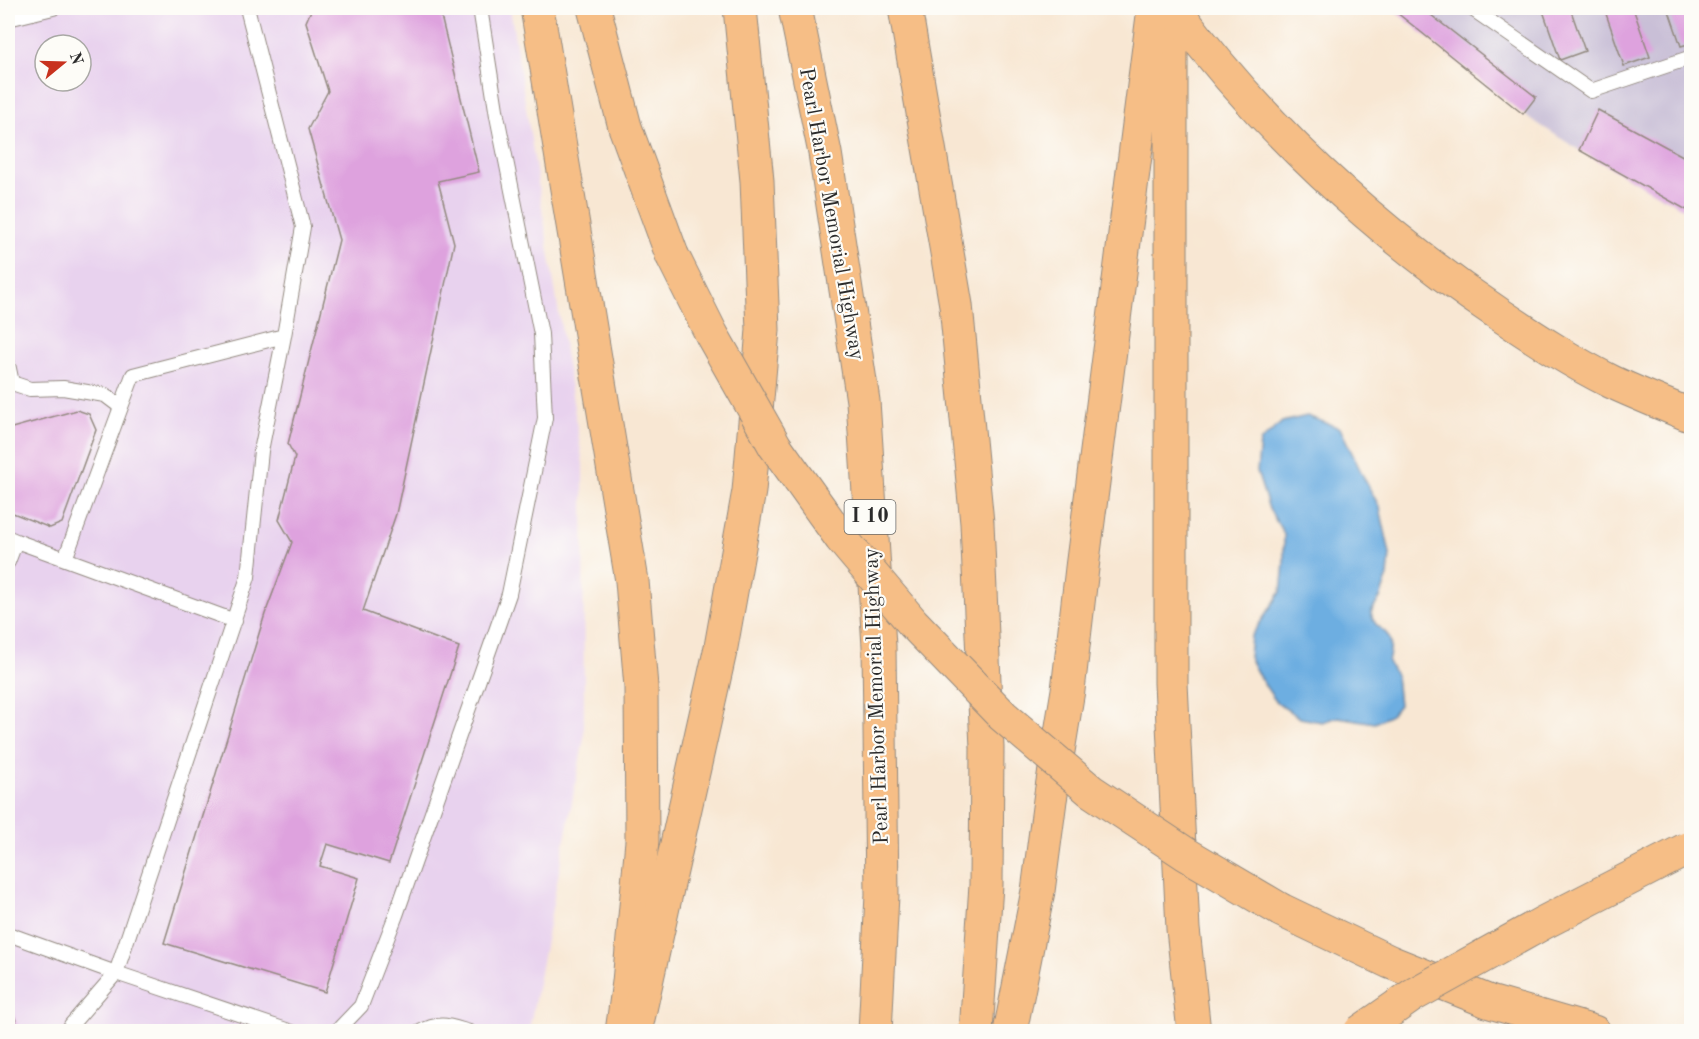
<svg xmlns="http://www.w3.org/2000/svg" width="1699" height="1039" viewBox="0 0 1699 1039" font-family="'Old Standard TT',serif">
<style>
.built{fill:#e8d2ee;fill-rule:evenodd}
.industrial{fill:#c9bfd7}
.water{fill:#6daee1;stroke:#4c6c86;stroke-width:1.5}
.building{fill:#dea2de}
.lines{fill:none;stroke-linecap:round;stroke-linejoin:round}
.service-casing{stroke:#92897f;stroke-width:16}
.primary-casing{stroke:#92897f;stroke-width:35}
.motorway-casing{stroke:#92897f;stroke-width:35}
.service{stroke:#fff;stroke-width:14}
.primary{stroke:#f6be86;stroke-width:33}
.motorway{stroke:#f6be86;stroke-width:33}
.motorway-bridge-casing{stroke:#92897f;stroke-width:35;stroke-linecap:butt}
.motorway-bridge{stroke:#f6be86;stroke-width:33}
.labels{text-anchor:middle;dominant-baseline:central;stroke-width:4.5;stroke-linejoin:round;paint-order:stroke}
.shield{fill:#fdfcf7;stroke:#6a6a68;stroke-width:1.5}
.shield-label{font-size:20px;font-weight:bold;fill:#2b2b2b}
.street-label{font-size:21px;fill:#2b2b2b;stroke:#fdfcf7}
</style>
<rect width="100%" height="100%" fill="#fdfcf7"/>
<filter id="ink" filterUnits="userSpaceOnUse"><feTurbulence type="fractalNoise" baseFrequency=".0167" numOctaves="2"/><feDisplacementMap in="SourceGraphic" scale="12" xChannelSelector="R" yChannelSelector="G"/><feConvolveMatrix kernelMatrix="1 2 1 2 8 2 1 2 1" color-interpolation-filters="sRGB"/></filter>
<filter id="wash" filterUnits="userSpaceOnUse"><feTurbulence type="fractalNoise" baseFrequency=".008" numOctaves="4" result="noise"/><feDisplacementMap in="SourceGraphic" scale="24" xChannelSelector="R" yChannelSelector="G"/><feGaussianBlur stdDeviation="1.35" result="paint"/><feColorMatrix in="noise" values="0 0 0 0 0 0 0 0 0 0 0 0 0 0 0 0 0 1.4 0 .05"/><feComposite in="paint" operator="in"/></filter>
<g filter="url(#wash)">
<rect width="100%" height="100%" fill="#f8e7d3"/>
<!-- built -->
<path class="built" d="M8,8h502l73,456 1,274 -55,293h-521zM45,45h36v36h-36z"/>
<!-- industrial -->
<path class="industrial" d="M1391,8h300v205l-112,-63 -56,-36z"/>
<!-- water -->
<path class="water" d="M1307,416l33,12 25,52 15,28 10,46 -2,22 -8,22 -9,14c4,26 27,10 17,50l8,14 3,29 -8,10 -16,8 -37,-6 -16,5 -22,-4 -23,-15 -17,-25 -11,-21 2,-21 30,-44 3,-28v-30l-15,-25 -12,-37 3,-30 22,-20z"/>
<g id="blocks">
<!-- building -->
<path class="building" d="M312,8h127l40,164 -41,9 16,62 -58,271 -33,97 96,36 -70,216 -62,-19 -7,22 39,12 -34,114 -161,-49 101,-329 27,-72 -13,-22 16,-63 -7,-13 51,-204 -31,-111 20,-38 -22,-69z
M1391,8h31l114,89 -13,17z
M1542,8h28l15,43 -25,9z
M1604,8h29l17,49 -26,9z
M1668,8h24v35l-11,3z
M1598,110l94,51v52l-113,-63z
M77,410l12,4 7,16 -34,93 -12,5 -42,-17v-82z
M8,999l12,33h-12z"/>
</g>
</g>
<g filter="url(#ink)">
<use href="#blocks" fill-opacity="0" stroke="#92897f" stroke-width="1.5"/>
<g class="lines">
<!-- service casing -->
<g class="service-casing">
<path id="service" d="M1471,8l120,83 101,-34
M8,19l45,-11
M8,364l4,19
M8,384l4,-1 18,6 33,-1 42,7 16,12 -56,152
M121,407l12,-32 151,-39
M16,541l219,80
M8,562l8,-21 -7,-3
M8,934l108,39 176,59
M69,1032l2,-7 45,-52 132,-396 13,-126 23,-115 19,-109 -56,-219
M336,1032l25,-26 35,-91 113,-321 36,-176 -4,-84 -44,-218 -17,-108
M420,1032c20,-11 29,-6 49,0"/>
</g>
<!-- primary casing -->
<g class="primary-casing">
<path id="primary" d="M537,8l95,573 9,106 1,154 -13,141 -7,50
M1171,8v675l12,246 11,103"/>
</g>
<!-- motorway casing -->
<g class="motorway-casing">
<path id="motorway" d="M594,8l31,119 47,128
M795,8l30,145 38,248 16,245 3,249 -7,137
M905,8l51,297 21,218 10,225 -1,137 -10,147
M1174,8c89,119 201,223 325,306 36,24 74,49 113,68 26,12 53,23 80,34
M1281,910l109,52 100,40 104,30
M635,1032l86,-385 28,-156 14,-161 -6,-149 -17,-173
M1010,1032l28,-141 12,-91 18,-110 14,-122 72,-560"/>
</g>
<!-- service -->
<use href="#service" class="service"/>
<!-- primary -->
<use href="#primary" class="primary"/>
<!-- motorway -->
<use href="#motorway" class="motorway"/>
<!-- motorway-bridge casing -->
<g class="motorway-bridge-casing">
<path id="motorway-bridge" d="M672,255l40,80 63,111 66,92 72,85 90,93 88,75 95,63 95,56
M1360,1032l53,-37 130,-72 144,-74"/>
</g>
<!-- motorway-bridge -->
<use href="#motorway-bridge" class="motorway-bridge"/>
</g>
</g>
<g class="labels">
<!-- shield labels -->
<rect class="shield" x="844.5" y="500" width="51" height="34" rx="4.5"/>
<g class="shield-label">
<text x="870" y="517">I 10</text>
</g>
<!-- street labels -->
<g class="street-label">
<text transform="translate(831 214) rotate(80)">Pearl Harbor Memorial Highway</text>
<text transform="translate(877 696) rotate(-92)">Pearl Harbor Memorial Highway</text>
</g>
</g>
<!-- margin -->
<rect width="1699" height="1039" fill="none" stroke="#fdfcf7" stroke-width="30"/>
<!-- north arrow -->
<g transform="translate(63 63) rotate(71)"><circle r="28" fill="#fdfcf7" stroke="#a9a8a5" stroke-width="1.5"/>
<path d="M0-4.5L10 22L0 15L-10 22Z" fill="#c8321e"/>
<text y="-9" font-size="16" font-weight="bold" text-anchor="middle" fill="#2b2b2b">N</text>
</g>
</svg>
